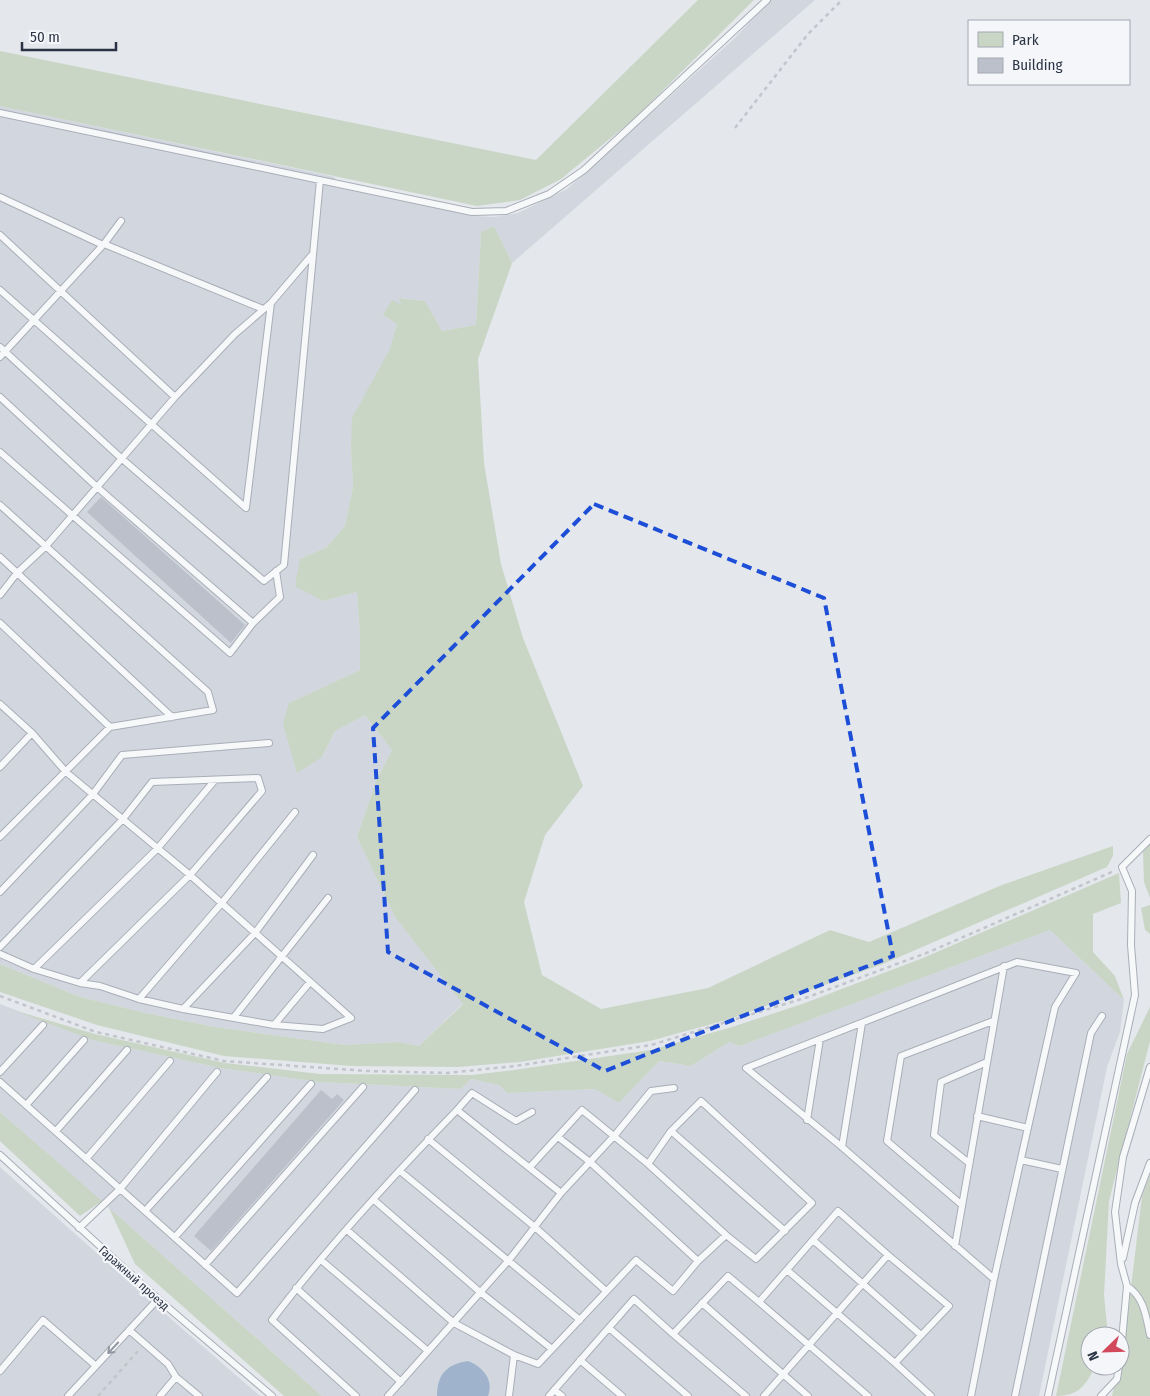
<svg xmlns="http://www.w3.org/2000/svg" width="1150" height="1396" viewBox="0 0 1150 1396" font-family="'Fira Sans Condensed',sans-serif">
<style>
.built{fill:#d2d6de}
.green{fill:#c9d6c5}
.water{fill:#9fb4cc}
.building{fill:#bbc0ca}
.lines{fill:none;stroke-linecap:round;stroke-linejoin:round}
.service-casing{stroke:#a9aeb7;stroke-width:8}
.path{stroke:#c2c5cb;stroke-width:2.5;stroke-dasharray:4 4;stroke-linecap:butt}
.service{stroke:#f7f8fa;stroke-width:6}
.oneway{stroke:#9196a0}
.marked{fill:none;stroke:#1d4ed8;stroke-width:4;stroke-dasharray:10 6;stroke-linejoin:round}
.labels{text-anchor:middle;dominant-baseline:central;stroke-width:4.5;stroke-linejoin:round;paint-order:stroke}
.street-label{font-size:12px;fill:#2b3445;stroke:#f4f6f9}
</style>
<rect width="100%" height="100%" fill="#e4e7ec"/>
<!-- built -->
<path class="built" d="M770,0h45l-303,263 -18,-37 -13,6 -5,93 -34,6 -17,-30 -27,-3 5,8 -20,9 14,9 -6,25 -40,99 2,39 -8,39 -18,21 -27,12 23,42 34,-9 3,42v36l-71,33 33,54 13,-26 30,-16 27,35 -16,31 -19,56 38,80 68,86 -44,43 -21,-4 -53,3 -130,-18 -69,-14 -66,-16 -80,-33v-858l335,71v10l138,29 21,1 24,-4 49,-24 168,-151z
M1050,930l74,70 -4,32 -13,35 -68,329h-717l-322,-284v-108l92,36 128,28 99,14 142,7 10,-10 28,6 8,8 89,-4 23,14 40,-42 32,5 38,-24 11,4z
M0,1167l163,145 97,84h-260z"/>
<!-- green -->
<path class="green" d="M698,0h56l-119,118 -74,61 -41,21 -43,6 -477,-100v-55l536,109z
M494,226l18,37 -34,96 6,104 17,101 22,74 60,148 -38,49 -21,67 18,73 59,34 107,-21 122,-58 39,12 133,-57 111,-39v10l-6,11 -224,97 -153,55 -80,22 -130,21 -62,5 -106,-1 -128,-10 -127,-31 -97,-33v-28l80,33 66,16 69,14 130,18 53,-3 21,4 44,-42 -68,-87 -38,-80 19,-56 16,-31 -27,-35 -30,16 -13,26 -25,16 -14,-49 6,-21 71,-33v-36l-3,-42 -34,9 -28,-15 5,-27 27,-12 18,-21 8,-39 -2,-39 1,-30 38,-69 7,-25 -14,-9 9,-15 10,5 -4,-7 27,3 17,30 34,-6 5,-93z
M1150,844v54l-6,-16 -1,-30z
M1119,873l2,30 -28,11v38l22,24 9,24 -74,-70 -310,116 -11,-4 -38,24 -32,-5 -40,42 -24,-14 -88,4 -8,-8 -28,-6 -10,10 -142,-7 -99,-14 -128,-28 -79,-30 82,24 130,29 95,11 152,1 42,-5 137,-20 81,-23 73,-24 118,-45z
M1150,905v29l-5,-4 -4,-22z
M1150,1007v34l-41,160 -5,94 4,41h-18v30h6c-11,19 -16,30 -40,30l71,-342z
M0,1112l102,89 -22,15 -80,-75z
M1150,1175v221h-38l13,-59 17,-141z
M109,1208l213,188h-38l-149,-132z"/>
<!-- water -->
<path class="water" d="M468,1361c15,6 26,19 20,35h-51c0,-22 10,-32 31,-35z"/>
<!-- building -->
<path class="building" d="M101,497l144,128 -14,18 -144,-131z
M321,1090l11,9 5,-5 7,6 -133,151 -17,-15z"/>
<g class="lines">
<!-- service casing -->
<g class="service-casing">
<path id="service" d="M0,113l472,99 34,-1 43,-17 35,-24 183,-170
M0,197l103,48
M0,235l175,162
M104,244l159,65
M0,290l246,218 25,-205
M0,347l121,111 143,123 20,-16 36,-385
M0,357l104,-113 17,-23
M0,397l97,90 156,136 27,-26 -4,-26
M0,452l230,201 23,-30
M0,505l208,187 5,18 -103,17 -110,110
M0,557l172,160
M0,595l17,-22 29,-27 129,-149 60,-63 36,-31 40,-47
M0,623l110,104
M0,704l32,29 34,39 124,103 161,143 -28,11 -49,-4 -91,-16 -44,-10 -39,-13 -20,-3 -46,-14 -34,-15
M0,767l32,-34
M0,892l93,-98 29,-39 147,-12
M0,947l123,-128 29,-37 106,-4 4,13 -72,84 -110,108
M34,969l123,-120 58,-69
M139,999l82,-95 74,-92
M183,1009l72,-76 58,-78
M234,1017l94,-119
M274,1025l36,-43
M0,1072l43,-47
M0,1082l237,211 178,-203
M27,1104l57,-64
M457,1110l15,-17 44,28 16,-9
M977,1116l51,12
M807,1120l13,-81
M56,1131l71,-81
M671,1131l114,100
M558,1137l32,25 108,99
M428,1139l108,89 70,63
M842,1147l20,-124
M0,1155l158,144 114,97
M86,1159l84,-98
M1021,1160l41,9
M969,1163l-35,-28 7,-53 46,-20
M530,1167l52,-57 66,54
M400,1171l180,149
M374,1200l106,92 72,57
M962,1205l-75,-64 14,-85 92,-35
M145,1211l122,-134
M79,1228l41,-39 97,-117
M347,1230l107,93 60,32 -5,41
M175,1237l136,-153
M813,1240l108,95
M955,1246l49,-280
M888,1255l61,51 -54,57 36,33
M1123,1258l12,-55 15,-40
M321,1260l107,91
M205,1265l158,-178
M787,1270l108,93
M1127,1286c17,11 19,30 23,49
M296,1288l105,94
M759,1302l109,94
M702,1303l106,93
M609,1328l79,68
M129,1330l39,34 8,13 23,19
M673,1334l73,62
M514,1355l24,9 98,-104 37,31 25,-30 28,-26 30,24 56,-56 -111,-102 -30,30 -23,33 78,71
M580,1360l42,36
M1120,1362l7,-76 -6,-22 -6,-52 8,-55 27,-90
M0,1371l43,-51 53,46
M554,1390l8,6
M68,1396l90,-97
M160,1396l16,-19
M356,1396l-84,-76c56,-74 120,-143 185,-210l104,83
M388,1396l121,-136 52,-67 54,-58 36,-44 23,-3
M549,1396l85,-97 39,35 55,-58 31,26 79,-91 50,44 -124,141
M971,1396l23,-117 61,-272 21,-34 -59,-11 -271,106 96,79 152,132
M1015,1396l76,-363 11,-17
M1048,1396l87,-401 -4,-50 1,-54 -10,-24 28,-28
M1101,1396l16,-17 2,-13"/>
</g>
<!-- path -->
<path class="path" d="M735,128l73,-94 34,-34
M0,996l96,36 128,29 143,10 80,2 68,-7 136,-21 157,-48 121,-45 185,-81
M98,1396l41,-46"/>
<!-- service -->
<use href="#service" class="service"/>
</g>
<!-- one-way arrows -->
<defs><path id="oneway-shaft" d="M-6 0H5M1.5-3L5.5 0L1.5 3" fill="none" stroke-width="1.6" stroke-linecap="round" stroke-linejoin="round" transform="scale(1.25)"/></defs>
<use class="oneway" href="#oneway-shaft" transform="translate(113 1348) rotate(133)"/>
<!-- marked area -->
<path class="marked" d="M594,504l230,94 69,358 -288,115 -217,-119 -15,-224z"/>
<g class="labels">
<!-- street labels -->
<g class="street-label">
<text transform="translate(134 1278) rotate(42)">Гаражный проезд</text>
</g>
</g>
<!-- legend -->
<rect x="968" y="20" width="162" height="65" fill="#f4f6f9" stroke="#a4a8b1"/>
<rect x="978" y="32" width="25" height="15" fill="#c9d6c5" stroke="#a4a8b1"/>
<text x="1012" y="45" font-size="15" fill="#2b3445">Park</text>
<rect x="978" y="58" width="25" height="15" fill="#bbc0ca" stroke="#a4a8b1"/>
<text x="1012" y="70" font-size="15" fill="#2b3445">Building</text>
<!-- north arrow -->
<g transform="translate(1105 1351) rotate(247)"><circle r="24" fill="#f4f6f9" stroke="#a4a8b1"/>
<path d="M0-4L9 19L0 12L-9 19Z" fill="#d1495b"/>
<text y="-8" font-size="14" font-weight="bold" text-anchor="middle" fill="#2b3445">N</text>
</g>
<!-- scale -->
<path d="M22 42v8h94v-8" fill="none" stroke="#2b3445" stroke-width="2.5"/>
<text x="30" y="42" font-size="15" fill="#2b3445" stroke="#f4f6f9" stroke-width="4" paint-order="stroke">50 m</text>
</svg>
